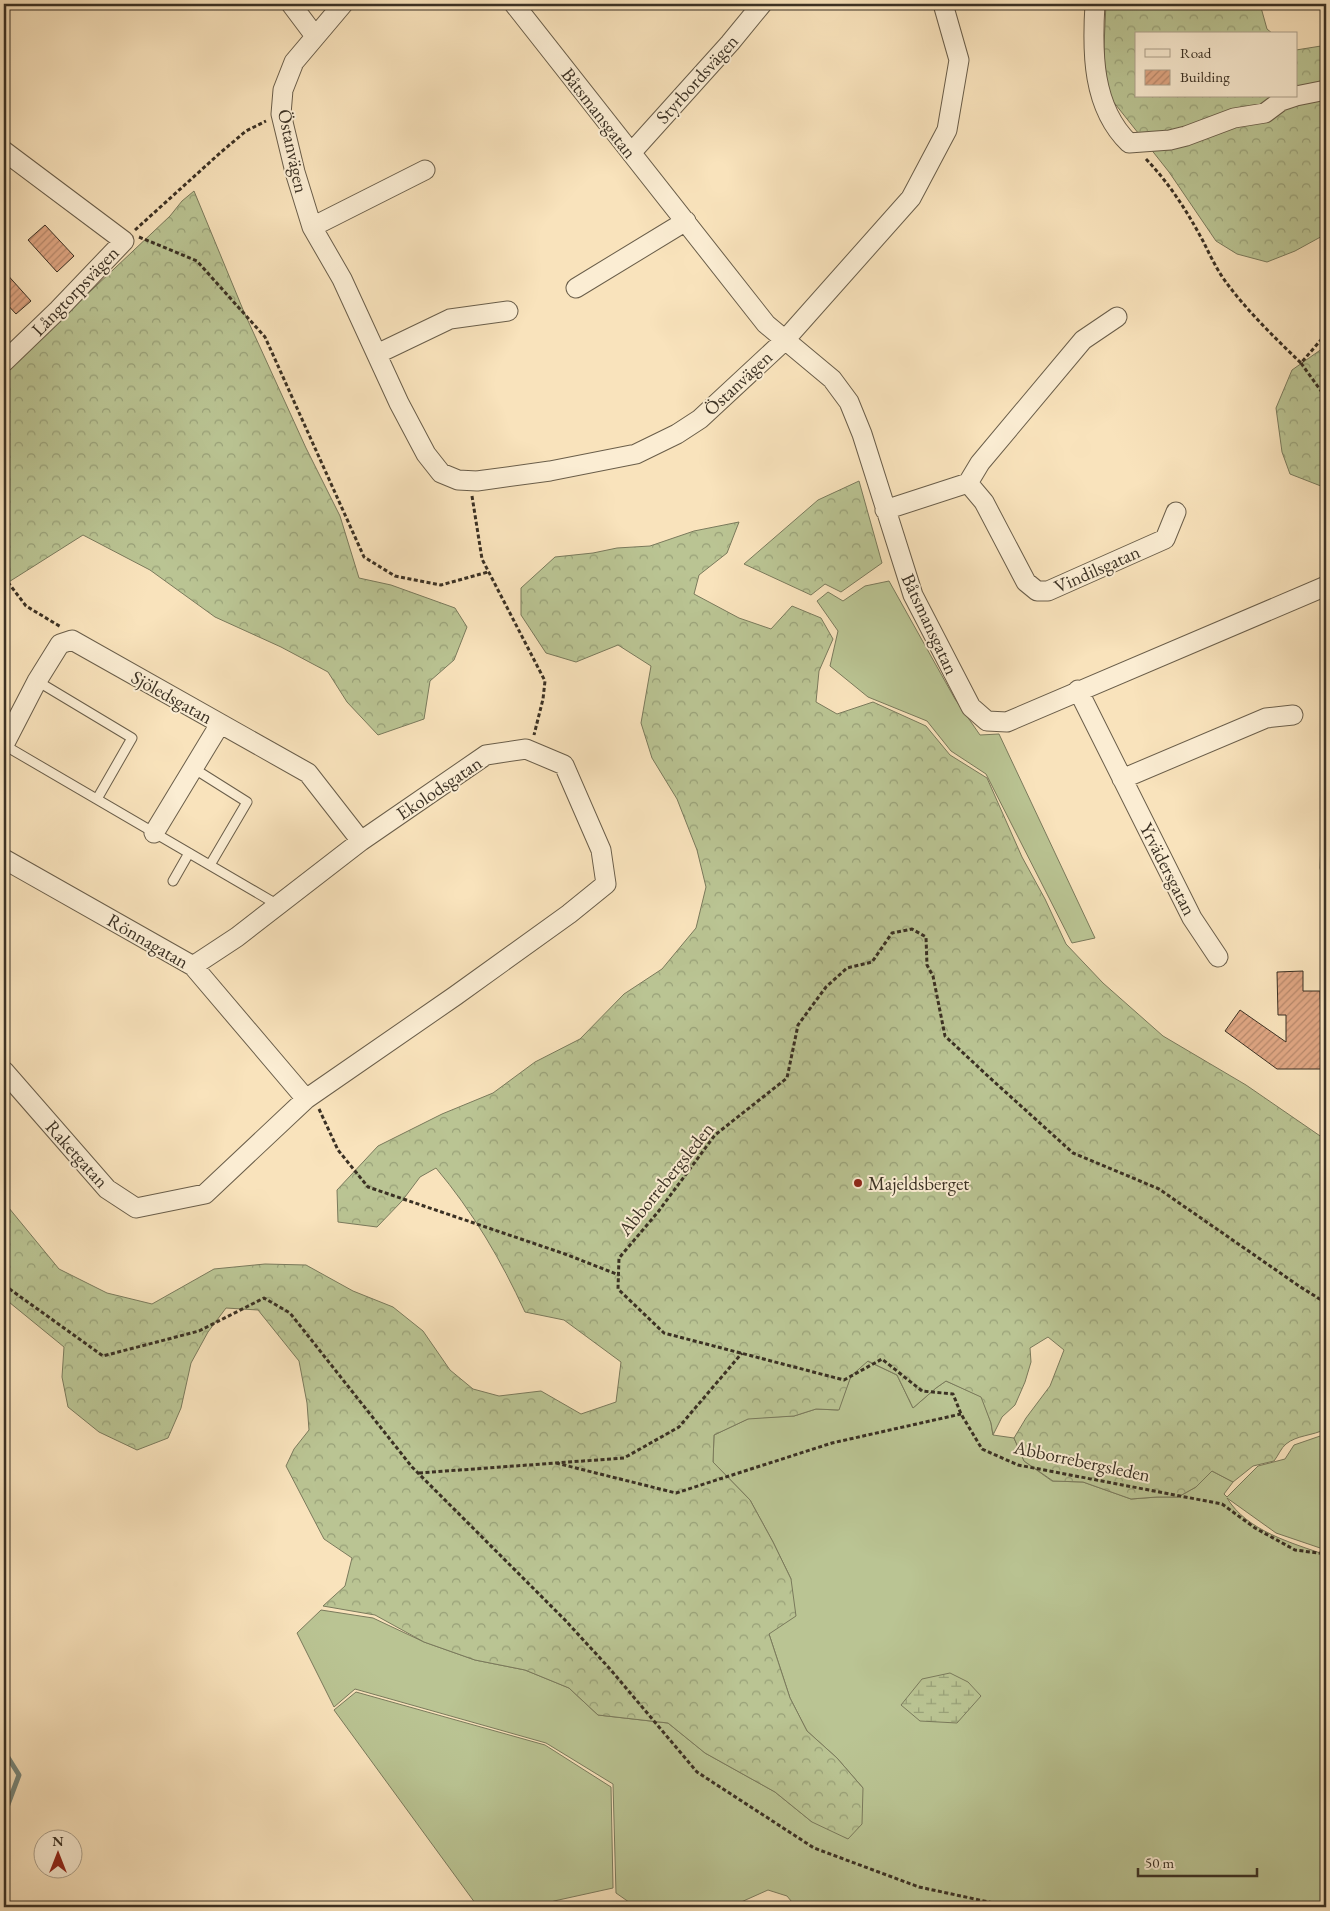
<svg xmlns="http://www.w3.org/2000/svg" width="1330" height="1911" viewBox="0 0 1330 1911" font-family="'EB Garamond',serif">
<style>
.grass{fill:#bac493;stroke:#7a7a5c}
.forest{fill:url(#forest-crowns);stroke:#7a7a5c}
.wetland{fill:url(#wetland-marsh);stroke:#7a7a5c}
.lines{fill:none;stroke-linecap:round;stroke-linejoin:round}
.stream{stroke:#76867b;stroke-width:5}
.building{fill:url(#building-hatch);stroke:#3b3124}
.service-casing{stroke:#6a5e4a;stroke-width:11}
.minor-casing{stroke:#6a5e4a;stroke-width:21}
.path{stroke:#3b3124;stroke-width:3;stroke-dasharray:4 2.5;stroke-linecap:butt}
.service{stroke:#fbedd3;stroke-width:9}
.minor{stroke:#fbedd3;stroke-width:19}
.poi-dot{fill:#8f2418;stroke:#fbedd3;stroke-width:2}
.labels{text-anchor:middle;dominant-baseline:central;stroke-width:4;stroke-linejoin:round;paint-order:stroke}
.street-label{font-size:19px;fill:#3b3124;stroke:#fbedd3}
.poi-label{font-size:19px;fill:#3b3124;stroke:#fbedd3;text-anchor:start}
</style>
<defs>
<pattern id="forest-crowns" width="20" height="18" patternUnits="userSpaceOnUse" patternTransform="scale(1.25)"><rect width="20" height="18" fill="#bac493"/><path d="M2 6a3 3 0 1 1 6 0M12 15a3 3 0 1 1 6 0" fill="none" stroke="#98a078"/></pattern>
<pattern id="wetland-marsh" width="20" height="14" patternUnits="userSpaceOnUse" patternTransform="scale(1.25)"><rect width="20" height="14" fill="#bac493"/><path d="M1 5h8M5 5V1M11 12h8M15 12V8" fill="none" stroke="#98a078"/></pattern>
<pattern id="building-hatch" width="6" height="6" patternUnits="userSpaceOnUse" patternTransform="scale(1.25)"><rect width="6" height="6" fill="#dfa683"/><path d="M-1 1l2-2M0 6l6-6M5 7l2-2" fill="none" stroke="#b6886b"/></pattern>
</defs>
<rect width="100%" height="100%" fill="#f9e3bc"/>
<filter id="stains"><feTurbulence type="fractalNoise" baseFrequency=".004" numOctaves="4"/><feColorMatrix values="0 0 0 0 .2 0 0 0 0 .09 0 0 0 0 .02 0 0 0 .5 -.17"/></filter>
<radialGradient id="worn" r=".72"><stop offset=".6" stop-color="#630" stop-opacity="0"/><stop offset="1" stop-color="#630" stop-opacity=".3"/></radialGradient>
<!-- grass -->
<path class="grass" d="M889,581l66,118 25,36 19,-1 96,204 -23,5 -86,-169 -35,-23 -24,-30 -59,-24 -38,-31 8,-35 -21,-30 11,-9 15,9 22,-15z
M867,1361l30,14 16,33 23,-20 10,-7 36,16 9,26 2,12 21,3 10,23 28,20 31,1 48,17 26,-2h21l18,-10 16,-16 21,11 -9,12 3,3 31,-31 27,-7 9,-14 32,-11v116l-50,-17 -49,-35c20,33 65,45 99,57v352h-530l-9,-11 -19,-6 -38,17h-94l-20,-14 -3,-109 -67,-41 -191,-54 -21,18 -37,-74 24,-23 52,8 51,24 51,18 50,10 44,18 29,27 70,8 37,30 70,39 37,30 51,-34 -26,-30 -30,-27 -17,-33 -21,-64 22,-55 -18,-37 -23,-42 -37,-38 1,-27 36,-17 44,-2 22,-7 22,1 13,-34z
M356,1692l189,53 66,42 2,101 -59,13 -14,6h-62l-144,-197z"/>
<!-- forest -->
<path class="forest" d="M1106,4h154l7,25 6,5h-137v62h160v-46l25,-4 5,-3v191l-31,17 -28,11 -30,-8 -21,-13 -47,-69 -57,-72 -7,-24 -1,-30z
M194,191l50,121 62,136 34,68 19,62 32,7 64,23 12,19 -13,33 -24,21 -6,38 -46,16 -31,-33 -19,-30 -47,-25 -66,-30 -65,-47 -67,-35 -79,50v-212l166,-157 12,-15z
M1326,346v142l-36,-14 -8,-22 -6,-44 16,-38z
M859,481l23,82 -41,29 -16,-8 -14,11 -67,-31 74,-64z
M739,522l-12,31 -28,22 -5,19 45,24 32,11 21,-23 29,12 12,21 -14,32 -3,31 21,12 36,-12 53,24 24,29 37,23 35,79 23,42 21,45 37,39 60,53 83,49 80,55v289c-14,7 -29,6 -40,15 -5,4 -8,12 -12,17l-21,5 -20,16 -21,-11 -16,16 -18,10h-21l-26,2 -48,-17 -30,-1 -29,-20 -10,-23 12,-20 24,-32 14,-36 -16,-13 -18,11 1,14 -6,20 -10,23 -13,12 -9,18 -2,-12 -10,-26 -35,-16 -10,7 -23,20 -16,-33 -29,-14 -17,15 -12,34 -23,-1 -22,7 -46,3 -34,16 -1,27 37,38 23,42 18,37 5,37 -27,18 21,64 17,33 30,27 26,30 -1,36 -14,15 -36,-17 -37,-30 -70,-39 -37,-30 -70,-8 -29,-27 -44,-18 -50,-10 -51,-18 -49,-27 -52,-9 22,-20 7,-28 -28,-19 -38,-73 8,-17 15,-19 -2,-27 -8,-42 -41,-51 -32,-2 -18,24 -17,31 -10,45 -13,30 -31,12 -38,-18 -31,-25 -6,-30 2,-30 -60,-49v-96l55,67 48,24 45,11 62,-35 51,-5 41,1 47,26 40,16 30,24 27,39 23,19 26,7 42,-5 40,23 35,-12 5,-40 -57,-42 -39,-8c-24,-52 -52,-100 -89,-144l-16,9 -18,24 -25,26 -39,-5 -1,-32 41,-44 64,-32 51,-21 42,-31 45,-23 44,-45 38,-25 34,-41 10,-41 -9,-37 -20,-51 -25,-41 -11,-35 10,-57 -33,-21 -42,17 -30,-9 -25,-38v-27l34,-31 38,-4 24,-5 33,-2 44,-15z
M1326,712v184l-6,-28z"/>
<!-- wetland -->
<path class="wetland" d="M950,1673l18,9 13,14 -24,27 -37,-2 -19,-16 21,-26z"/>
<g class="lines">
<!-- stream -->
<path class="stream" d="M4,1751l15,24 -15,40"/>
</g>
<!-- building -->
<path class="building" d="M45,225l29,31 -17,16 -29,-32z
M4,271l27,30 -15,13 -12,-13z
M1303,971v20h17l2,78h-45l-52,-38 15,-21 46,32v-27h-8l-1,-43z"/>
<g class="lines">
<!-- service casing -->
<g class="service-casing">
<path id="service" d="M37,681l95,57 -35,61
M4,745l274,160
M193,768l54,34 -37,63
M173,881l16,-28"/>
</g>
<!-- minor casing -->
<g class="minor-casing">
<path id="minor" d="M291,4l24,32
M343,4l-49,58 -11,28 -2,24 14,58 17,55 30,52 57,124 27,51 15,19 17,7 19,1 73,-10 86,-17 41,-20 23,-15 84,-78 127,-143 36,-68 12,-70 -16,-56
M514,4l252,320 66,55 17,23 13,32 51,161 58,112 16,14 20,1 319,-136
M1095,4c-3,48 -3,103 34,139l41,-3 16,-4 48,-18 31,-5 16,-12 15,-5
M1296,96l30,-6
M4,151l120,90 -66,69 -54,52
M631,153l99,-110 32,-39
M312,227l113,-57
M576,288l110,-67
M377,354l73,-35 58,-8
M968,483l16,19 42,80 11,9h11l117,-52 11,-27
M885,510l83,-27 12,-20 103,-123 34,-23
M1078,690l114,228 26,39
M4,745l33,-64 23,-37 12,-4 236,133 53,68
M1122,779l144,-61 27,-3
M154,833l66,-109
M4,859l189,107 113,133
M4,1071l103,118 29,19 69,-14 101,-95 149,-103 114,-82 37,-30 -5,-34 -37,-85 -38,-16 -40,6 -125,86 -124,96 -44,29"/>
</g>
<!-- path -->
<path class="path" d="M1146,159c23,24 41,52 57,82 6,12 12,25 20,37 22,31 51,59 78,85l25,-29
M135,230l85,-77 26,-22 20,-10
M139,237l58,24 68,76 99,220 31,19 46,9 47,-13
M1301,363l25,35
M472,496l10,63 63,122 -2,18 -9,36
M4,577l22,29 35,21
M319,1109l19,41 30,37 197,67 54,21
M4,1285l99,71 96,-25 65,-33 26,15 122,154 153,153 45,49 87,103 117,76 105,39 93,20
M1326,1303l-27,-17 -140,-97 -86,-36 -83,-75 -45,-42 -12,-60 -6,-11 -1,-28 -14,-8 -20,4 -20,29 -25,6 -21,19 -28,38 -11,53 -72,57 -57,77 -39,46 -1,31 46,44 180,47 38,-21 40,32 31,3 8,20 21,35 36,16 204,39 33,24 40,22 31,4
M556,1463l120,30 156,-50 129,-29
M419,1473l205,-15 55,-31 63,-74"/>
<!-- service -->
<use href="#service" class="service"/>
<!-- minor -->
<use href="#minor" class="minor"/>
</g>
<!-- markers -->
<circle class="poi-dot" cx="858" cy="1183" r="5"/>
<g class="labels">
<!-- street labels -->
<g class="street-label">
<text transform="translate(697 79) rotate(-48)">Styrbordsvägen</text>
<text transform="translate(599 113) rotate(52)">Båtsmansgatan</text>
<text transform="translate(293 151) rotate(78)">Östanvägen</text>
<text transform="translate(75 291) rotate(-46)">Långtorpsvägen</text>
<text transform="translate(738 383) rotate(-43)">Östanvägen</text>
<text transform="translate(1097 569) rotate(-24)">Vindilsgatan</text>
<text transform="translate(930 624) rotate(65)">Båtsmansgatan</text>
<text transform="translate(172 697) rotate(29)">Sjöledsgatan</text>
<text transform="translate(439 788) rotate(-34)">Ekolodsgatan</text>
<text transform="translate(1168 869) rotate(63)">Yrvädersgatan</text>
<text transform="translate(148 941) rotate(30)">Rönnagatan</text>
<text transform="translate(77 1154) rotate(48)">Raketgatan</text>
<text transform="translate(666 1179) rotate(-51)">Abborrebergsleden</text>
<text transform="translate(1082 1461) rotate(12)">Abborrebergsleden</text>
</g>
<!-- poi labels -->
<g class="poi-label">
<text x="868" y="1183">Majeldsberget</text>
</g>
</g>
<!-- margin -->
<rect width="1330" height="1911" fill="none" stroke="#f9e3bc" stroke-width="20"/>
<rect x="5" y="5" width="1320" height="1901" fill="none" stroke="#3b3124" stroke-width="2.5"/>
<rect x="10" y="10" width="1310" height="1891" fill="none" stroke="#3b3124"/>
<!-- legend -->
<rect x="1135" y="32" width="162" height="65" fill="#fbedd3" stroke="#aea28d"/>
<rect x="1145" y="49" width="25" height="8" fill="#fbedd3" stroke="#aea28d"/>
<text x="1180" y="58" font-size="15" fill="#3b3124">Road</text>
<rect x="1145" y="70" width="25" height="15" fill="url(#building-hatch)" stroke="#aea28d"/>
<text x="1180" y="82" font-size="15" fill="#3b3124">Building</text>
<!-- north arrow -->
<g transform="translate(58 1854)"><circle r="24" fill="#fbedd3" stroke="#aea28d"/>
<path d="M0-4L9 19L0 12L-9 19Z" fill="#8f2418"/>
<text y="-8" font-size="14" font-weight="bold" text-anchor="middle" fill="#3b3124">N</text>
</g>
<!-- scale -->
<path d="M1138 1868v8h119v-8" fill="none" stroke="#3b3124" stroke-width="2.5"/>
<text x="1145" y="1868" font-size="15" fill="#3b3124" stroke="#fbedd3" stroke-width="4" paint-order="stroke">50 m</text>
<rect width="100%" height="100%" filter="url(#stains)"/>
<rect width="100%" height="100%" fill="url(#worn)"/>
</svg>
